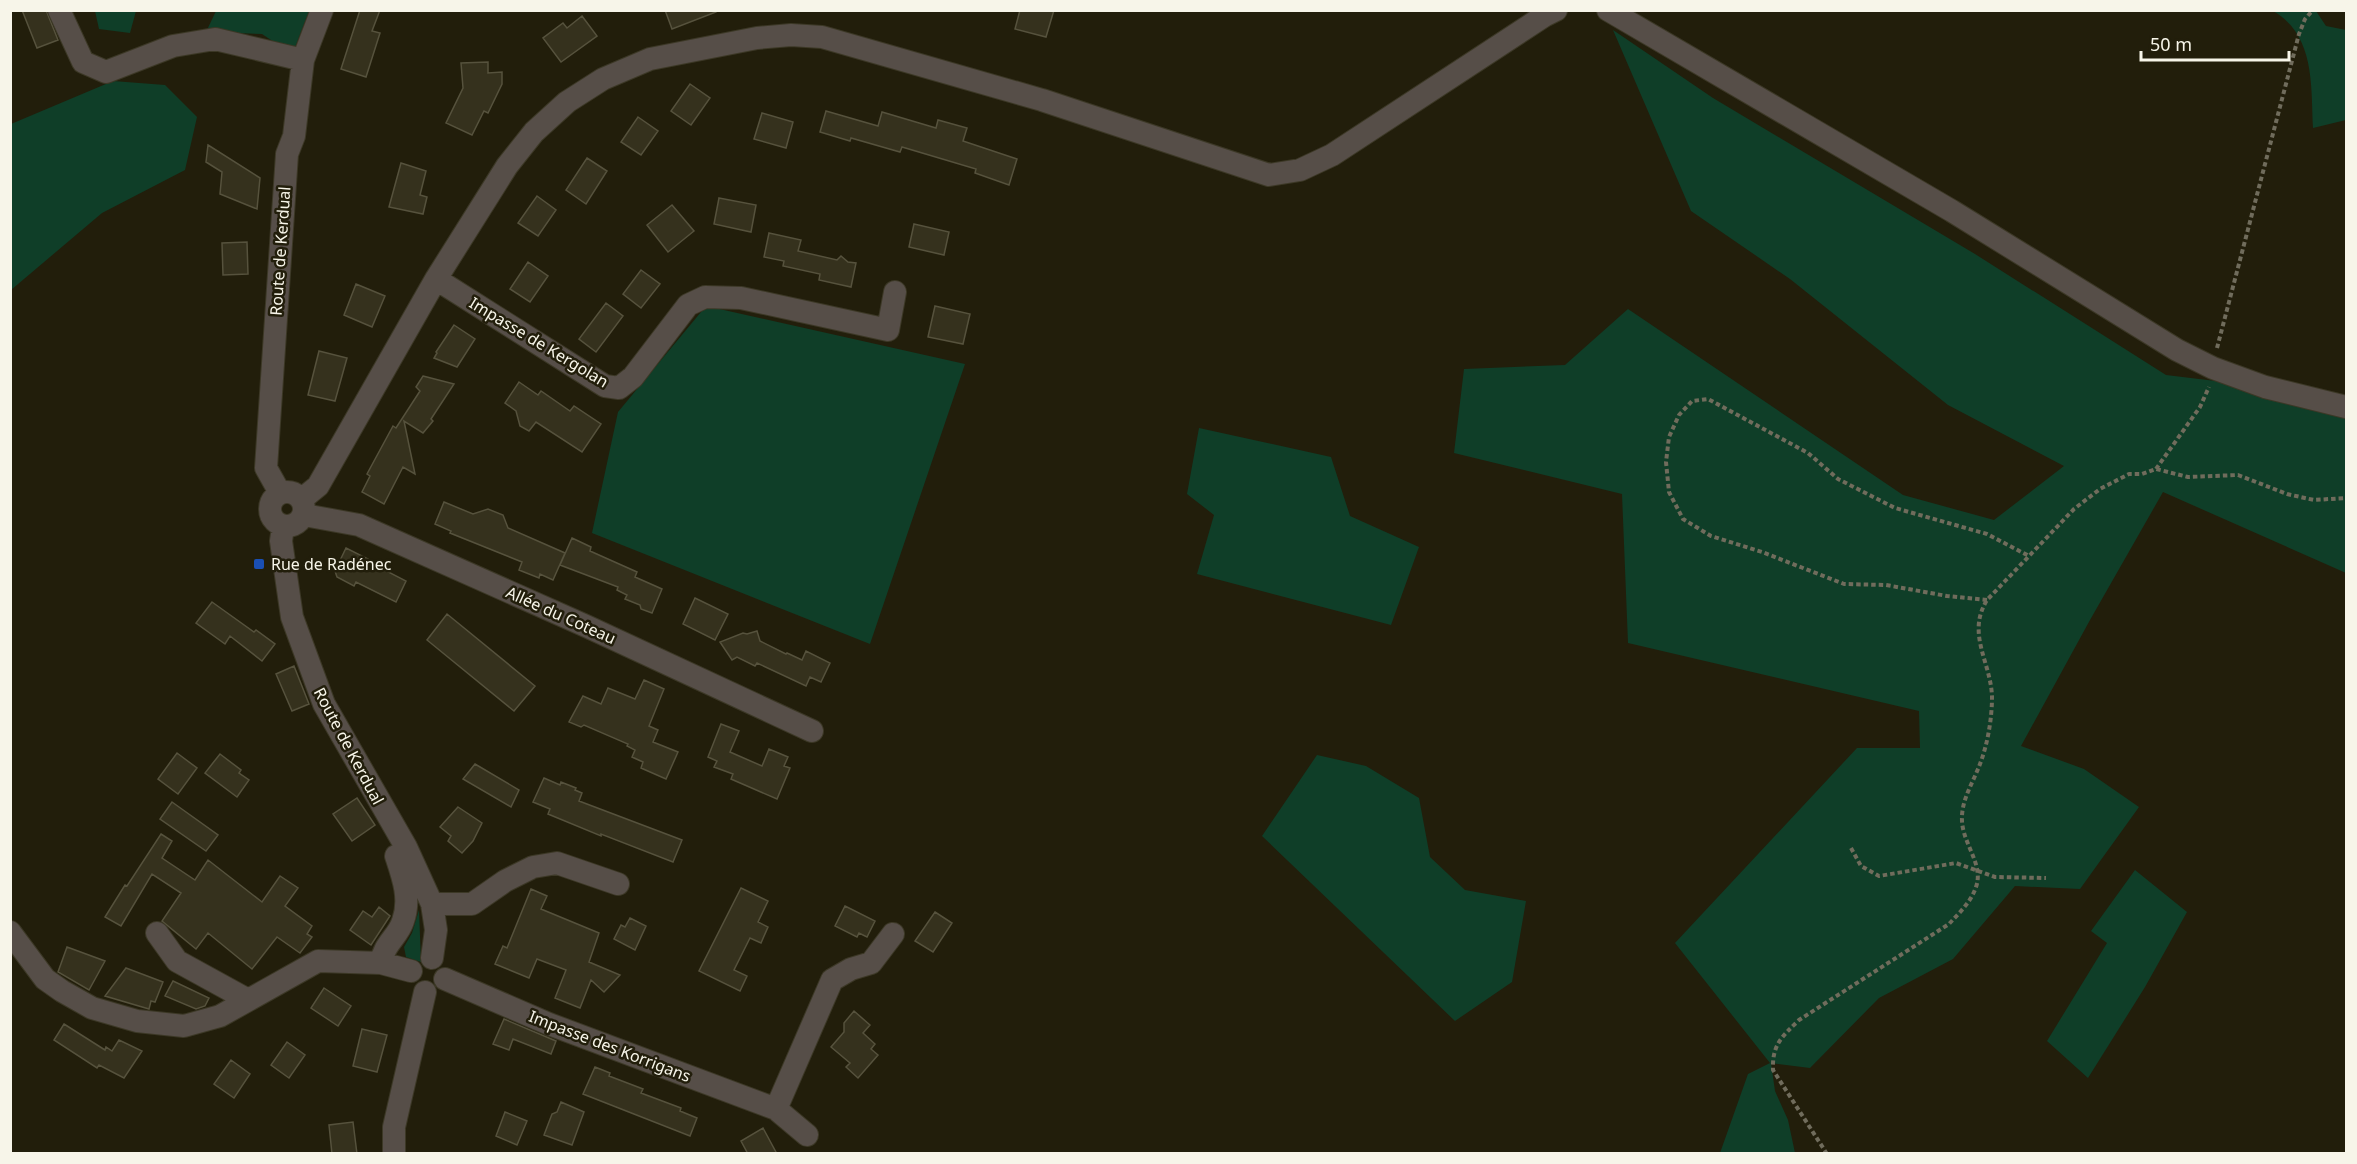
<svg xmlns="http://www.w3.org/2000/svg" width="2357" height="1164" viewBox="0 0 2357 1164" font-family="'Noto Sans',sans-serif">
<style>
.green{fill:#0f3e28}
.building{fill:#35311d;stroke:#56523d;stroke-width:1.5}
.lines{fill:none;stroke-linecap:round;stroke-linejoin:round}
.minor-casing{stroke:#3c3826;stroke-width:24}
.path{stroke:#706c5c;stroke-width:4;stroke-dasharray:4.5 3;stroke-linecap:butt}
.minor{stroke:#564e48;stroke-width:22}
.transit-dot{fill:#1a4fb4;stroke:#221e0b;stroke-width:2}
.labels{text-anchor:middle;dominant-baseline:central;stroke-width:5;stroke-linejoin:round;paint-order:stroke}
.street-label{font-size:16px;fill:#f7f5e9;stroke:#221e0b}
.poi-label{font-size:16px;fill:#f7f5e9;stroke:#221e0b;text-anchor:start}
</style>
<rect width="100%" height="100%" fill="#221e0b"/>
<!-- green -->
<path class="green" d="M95,11h41l-6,22 -31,-4z
M216,11h93l-15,39 -14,-4 -18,-12 -56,-2z
M2273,11h43l10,15 20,4v90l-33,8c-2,-43 2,-93 -40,-117z
M1613,30l100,68 262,156 191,121 99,12 81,20v166l-183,-81 -73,128 -69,126 63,23 55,38 -59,82 -65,-3 -62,73 -74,39 -69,70 -39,-5 4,28 13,29 7,33h-75l28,-79 22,-11 -95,-120 182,-195h63l-1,-37 -291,-68 -6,-149 -168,-41 10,-84 101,-4 63,-56 275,186 91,25 70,-54 -116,-61 -158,-126 -99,-68z
M113,81l52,4 32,32 -12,53 -83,43 -91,77v-166z
M706,306l259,58 -95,280 -278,-111 26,-121z
M1199,428l132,29 19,59 69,31 -28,78 -194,-51 17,-59 -27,-21z
M1317,755l49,11 53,32 11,59 35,33 61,11 -14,81 -57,39 -193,-185z
M2135,870l52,42 -42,75 -57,91 -41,-37 60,-98 -16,-12z
M419,910l2,52 -15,-5 -2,-10 8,-14z"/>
<!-- building -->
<path class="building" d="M22,10h24l12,30 -21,8z
M360,10h20l-8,21 8,2 -14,44 -25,-8z
M665,10h51v2l-44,17z
M1020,10h34l-8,27 -31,-8z
M582,16l15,20 -36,26 -18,-24 20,-15 4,5z
M488,62v11l14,-1v12l-14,29 -4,-2 -12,24 -26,-12 17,-35 -2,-25z
M690,84l20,14 -19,27 -20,-14z
M826,111l52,15 4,-14 54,16 2,-8 29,8 -4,13 54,18 -8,26 -34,-12 1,-4 -74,-22 -2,5 -49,-14 -1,3 -30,-9z
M762,113l31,9 -7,26 -32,-9z
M638,117l20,14 -17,24 -20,-13z
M208,145l52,33 -3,31 -37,-15 2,-22 -16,-10z
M587,158l20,13 -21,33 -20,-14z
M401,163l25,8 -6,24 7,2 -4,17 -34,-7z
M537,196l19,14 -18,26 -20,-13z
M719,198l37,7 -5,27 -37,-8z
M672,205l22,26 -26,21 -21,-27z
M914,224l35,8 -5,23 -35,-8z
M769,233l32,7 -3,11 39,9 4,-4 7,6 8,1 -5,24 -32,-7 1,-6 -37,-8 1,-5 -20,-4z
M247,242l1,32 -25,1 -1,-32z
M528,262l20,14 -18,26 -20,-13z
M641,270l19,14 -19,24 -18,-14z
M356,284l29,12 -13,31 -28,-12z
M606,303l17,13 -27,36 -17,-13z
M935,306l35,8 -7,30 -35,-7z
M454,325l21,14 -18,28 -23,-9 3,-5 -1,-1z
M319,351l28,7 -12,43 -27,-6z
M423,376l31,8 -23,35 2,2 -10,12 -19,-12 11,53 -12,-7 -19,37 -22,-12 8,-16 -3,-2 26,-48 3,2 24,-37 -4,-4z
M519,382l19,13 3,-4 29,20 4,-5 27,18 -19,28 -46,-30 -7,9 -9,-5 -4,-15 -11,-8z
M444,502l29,12 15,-5 15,6 5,13 57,25 -12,27 -13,-6 -1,4 -20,-8 3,-8 -72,-29 1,-2 -16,-7z
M572,538l19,9 -1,4 47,21 -2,5 27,12 -10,24 -11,-4 -1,-4 -15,-6 2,-4 -10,-5 1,-3 -58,-22z
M346,548l22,11 -1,2 39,20 -10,21 -40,-20 -2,4 -17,-9 -2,-6z
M695,598l33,16 -13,26 -32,-16z
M212,602l42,30 2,-2 19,14 -13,17 -32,-25 -5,8 -29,-21z
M447,614l88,72 -21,25 -87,-71z
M757,631l3,10 26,13 1,-1 15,7 4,-9 24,12 -9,19 -11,-5 -4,9 -49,-23 -2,3 -18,-9 -5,3 -12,-18 23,-9 4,1z
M294,666l15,38 -17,7 -16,-37z
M644,680l20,9 -15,37 9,4 -5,12 25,10 -12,27 -25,-11 2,-6 -11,-5 3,-7 -8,-4 1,-2 -44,-19 -3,2 -12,-5 14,-26 18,8 7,-16 27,11z
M721,724l18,7 -9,21 32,14 7,-17 19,8 -4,9 6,2 -13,31 -46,-20 2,-5 -19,-7 3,-6 -9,-4z
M177,753l20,15 -19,26 -20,-15z
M220,754l21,16 -2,3 10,7 -12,17 -32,-24z
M475,764l44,26 -8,17 -48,-28z
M544,778l16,7 1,-3 15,6 -1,2 7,3 -3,8 103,39 -9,22 -72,-28v2l-53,-22 2,-5 -17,-7z
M357,798l18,27 -23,16 -19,-27z
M172,802l46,33 -12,16 -46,-32z
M458,807l24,16 -9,18 -11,12 -14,-12 3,-5 -11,-9z
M161,834l11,7 -10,17 33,22 13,-20 54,42 18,-26 18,12 -13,18 27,20 -5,8 5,3 -12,16 -23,-16 -25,32 -44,-36 -12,16 -34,-28 19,-28 -29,-19 -31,52 -16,-9 20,-32 2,1z
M741,888l27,13 -10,21 10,5 -7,16 -11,-5 -16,32 13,6 -7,15 -41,-20z
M531,889l16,7 -6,13 58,24 -10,29 31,13 -16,17 -13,-12 -11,28 -25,-10 11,-28 -29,-11 -8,19 -34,-14 8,-18 4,2z
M845,906l30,15 -8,16 -8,-4 -2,4 -22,-11z
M379,907l11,9 -19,29 -21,-15 13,-19 9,6z
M935,912l17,11 -19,29 -18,-11z
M630,918l16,8 -11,24 -21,-11 7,-14 4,2z
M67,947l38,14 -16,29 -31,-18z
M126,968l37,14 -8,20 -4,-1 -2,8 -44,-13z
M173,981l36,17 -4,8 -9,3 -31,-13z
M324,988l27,18 -13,20 -27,-18z
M854,1011l16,14 -7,8 12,11 -4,5 7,6 -20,23 -12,-11 4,-4 -19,-16 13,-15v-9z
M504,1019l52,22 -5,13 -38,-15 -4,11 -16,-6z
M64,1024l41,26 1,-3 6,4 7,-11 23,11 -18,27 -25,-13 -2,3 -43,-28z
M362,1029l25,6 -10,37 -24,-6z
M287,1042l18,13 -16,23 -18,-13z
M231,1060l19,14 -16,24 -20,-14z
M595,1067l15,6 -1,3 34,13 -2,4 40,15 -1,3 17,7 -7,18 -107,-42z
M561,1102l23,10 -12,33 -28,-10 8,-21 5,-2z
M505,1112l22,9 -10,24 -21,-9z
M353,1122l4,32h-25l-3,-29z
M763,1128l14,26h-29l-7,-13z"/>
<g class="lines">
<!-- minor casing -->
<g class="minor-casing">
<path id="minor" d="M59,10l24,52 23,10 67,-26 42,-7 88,21
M1608,10l344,201 225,139 36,18 52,19 81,20
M436,279l169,107 14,2 14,-11 55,-72 17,-8 36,1 147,32 7,-38
M270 509a17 17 0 1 1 34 0a17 17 0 1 1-34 0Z
M280,493l-14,-25 21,-314 7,-18 9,-76 19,-50
M302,499l16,-13 118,-207 71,-113 27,-34 33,-30 36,-23 47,-20 107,-21 34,-3 31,2 220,63 227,75 31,-5 32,-15 212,-139 12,-6
M304,515l55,10 227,101 226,105
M283,527l-2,14 11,76 32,87 82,143 26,57 4,26 -4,28
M432,904h40l33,-23 28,-14 24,-4 61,21
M10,932l35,47 17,12 30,17 45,13 47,5 36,-10 98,-55 63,2 30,8
M157,933l20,28 71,39
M381,963c3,-20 17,-26 22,-42 8,-22 0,-44 -7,-65
M445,979l104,45 227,85 31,26
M776,1109l56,-129 19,-11 20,-6 22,-29
M394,1154v-27l31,-135"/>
</g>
<!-- path -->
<path class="path" d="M2217,348l82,-314 6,-15 8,-9
M2156,469l44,-62 9,-20
M1987,600l-40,-4 -61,-11 -42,-1 -82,-32 -51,-16 -28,-17 -14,-27 -3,-30 3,-25 10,-22 13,-14 16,-2 100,54 30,26 57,29 92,26 42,22
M1851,848l10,18 18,10 77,-13 39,14 51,1
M1827,1154l-54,-84c-1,-26 9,-33 26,-50l150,-96c10,-11 22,-22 27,-37 8,-22 -13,-43 -14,-66 -1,-19 9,-35 16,-52 9,-21 14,-49 14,-72 -1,-35 -26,-63 -5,-97l87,-91 26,-20 29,-15h13l14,-5 32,8 50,-2 49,19 27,6 32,-2"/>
<!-- minor -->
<use href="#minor" class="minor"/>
</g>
<!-- markers -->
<rect class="transit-dot" x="253" y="558" width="12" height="12" rx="3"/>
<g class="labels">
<!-- street labels -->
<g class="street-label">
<text transform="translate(280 251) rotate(-86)">Route de Kerdual</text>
<text transform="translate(539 342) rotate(31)">Impasse de Kergolan</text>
<text transform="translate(561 615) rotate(24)">Allée du Coteau</text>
<text transform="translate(349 746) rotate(62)">Route de Kerdual</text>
<text transform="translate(610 1046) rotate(21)">Impasse des Korrigans</text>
</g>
<!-- poi labels -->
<g class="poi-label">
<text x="271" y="564">Rue de Radénec</text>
</g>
</g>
<!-- border -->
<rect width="2357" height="1164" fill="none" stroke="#f7f5e9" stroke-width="24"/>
<!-- scale -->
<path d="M2141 51v9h148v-9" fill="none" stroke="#f7f5e9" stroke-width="3"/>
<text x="2150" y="51" font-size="18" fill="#f7f5e9" stroke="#221e0b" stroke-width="4.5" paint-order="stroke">50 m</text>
</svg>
